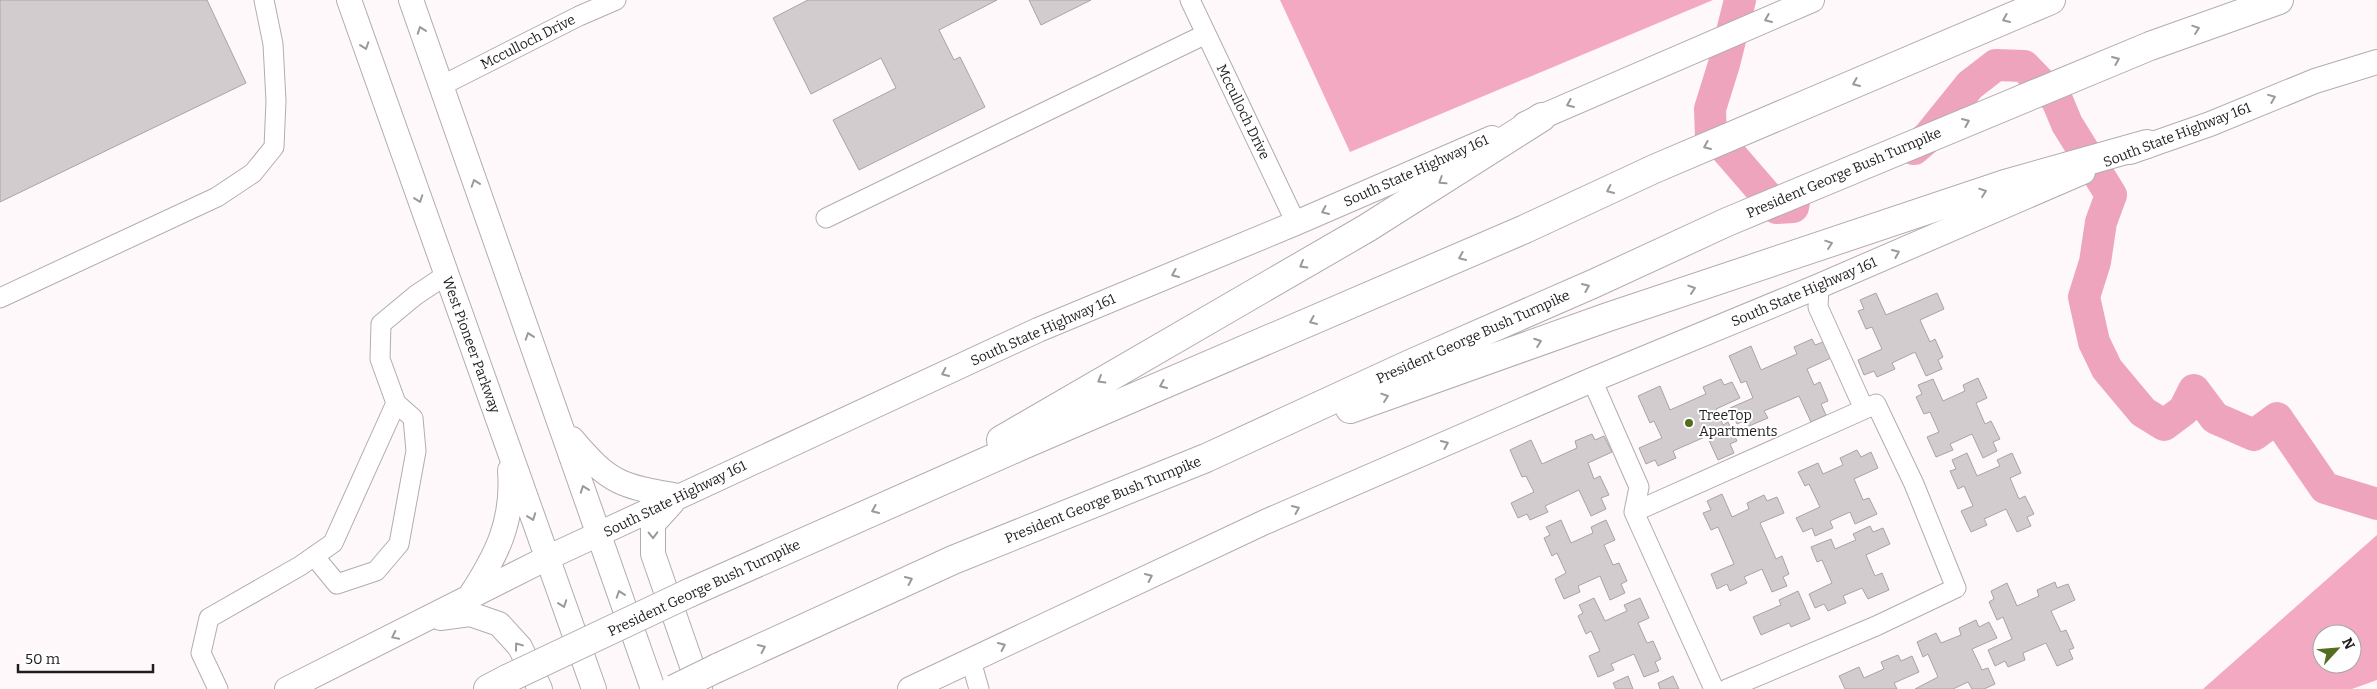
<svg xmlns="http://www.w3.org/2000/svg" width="2377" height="689" viewBox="0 0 2377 689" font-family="Bitter,serif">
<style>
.forest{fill:#f4a9c2;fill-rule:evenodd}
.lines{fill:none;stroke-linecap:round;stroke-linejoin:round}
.river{stroke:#eea4bd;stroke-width:32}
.building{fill:#d3ccce;stroke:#aaa3a5}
.minor-casing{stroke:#b3acae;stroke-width:21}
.major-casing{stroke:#b3acae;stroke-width:26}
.highway-casing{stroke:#b3acae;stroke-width:30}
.minor{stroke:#fff;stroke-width:19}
.major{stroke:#fff;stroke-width:24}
.highway{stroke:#fff;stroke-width:28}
.highway-bridge-casing{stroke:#b3acae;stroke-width:30;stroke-linecap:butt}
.highway-bridge{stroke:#fff;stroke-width:28}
.oneway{stroke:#9b999a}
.poi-dot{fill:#536e21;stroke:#fff;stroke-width:2}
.labels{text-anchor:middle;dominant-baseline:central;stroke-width:4;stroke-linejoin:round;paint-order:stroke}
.street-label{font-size:14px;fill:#201d1e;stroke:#fff}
.poi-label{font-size:14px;fill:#201d1e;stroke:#fff;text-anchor:start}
</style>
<rect width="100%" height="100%" fill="#fef8fa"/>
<!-- forest -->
<path class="forest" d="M1280,0h433l-363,152z
M2377,535v145l-25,9h-149zM2322,634h30v30h-30z"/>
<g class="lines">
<!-- river -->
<path class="river" d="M1740,0l-16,64 -14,45 1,29 14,10 52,60 16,-1 1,-5
M1914,149l14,-12 42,-52 26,-20 28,1 33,34 10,24 44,71 -10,27 -6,40 -11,35 10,45 13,27 36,43 21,13 20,-15 10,-20 21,28 39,17 23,-17 48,70 52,16"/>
</g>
<!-- building -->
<path class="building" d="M0,0h207l39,83 -246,119z
M808,0h189l-58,30 15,30 6,-3 25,50 -126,63 -26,-50 63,-32 -15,-30 -70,36 -38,-76z
M1029,0h62l-50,25z
M1876,293l10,22 51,-22 7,16 -24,11 10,22 5,-3 8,18 -5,3 4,9 -16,7 -11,-24 -23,11 3,6 -18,8 -3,-6 -10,4 -6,-15 24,-11 -10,-22 -6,2 -8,-18 6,-2 -4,-9z
M1812,339l3,6 8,-3 8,16 -24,11 7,16 6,-3 8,19 -7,3 5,11 -15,7 -12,-26 -35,15 4,7 -19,8 -3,-6 -9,4 -7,-16 23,-10 -7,-17 -5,2 -12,-27 22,-10 10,24 36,-16 -3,-7z
M1978,378l9,20 -11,5 9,21 6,-3 9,18 -7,3 4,9 -14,7 -11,-24 -22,10 3,6 -17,7 -9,-20 12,-5 -9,-20 -6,2 -8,-17 6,-3 -4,-9 15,-6 10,22 22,-10 -2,-6z
M1721,379l3,6 8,-3 8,16 -24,11 7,16 5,-3 9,19 -7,3 4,9 -16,7 -11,-24 -34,15 3,7 -18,8 -3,-6 -9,4 -7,-16 23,-10 -8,-17 -4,2 -12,-27 22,-10 10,24 36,-16 -3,-7z
M1592,434l3,6 9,-4 8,16 -24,11 6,16 6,-3 9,19 -8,3 5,11 -15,7 -12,-26 -34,16 3,6 -18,8 -3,-6 -9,4 -7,-15 23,-11 -8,-16 -4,1 -12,-27 21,-10 11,24 35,-16 -2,-7z
M1857,450l4,7 10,-5 7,16 -24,11 9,21 6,-2 8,16 -22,10 -5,-12 -20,9 3,7 -18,8 -3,-8 -9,4 -7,-14 24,-11 -11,-23 -4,2 -7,-14 20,-9 5,11 20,-9 -3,-7z
M1967,453l10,23 23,-10 -3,-6 15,-7 9,20 -11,5 9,21 6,-3 9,18 -7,3 4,9 -14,6 -11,-23 -22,10 3,6 -16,7 -10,-21 12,-5 -9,-20 -6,3 -8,-18 6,-2 -4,-9z
M1722,494l10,23 17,-8 -2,-6 17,-8 3,6 10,-4 7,16 -24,10 16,36 6,-3 7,18 -6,3 4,9 -15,6 -10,-23 -18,8 3,6 -17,8 -3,-7 -10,5 -6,-15 23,-10 -16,-37 -7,3 -8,-17 8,-3 -4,-9z
M1561,520l10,23 22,-10 -2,-6 15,-7 9,20 -11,5 9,20 6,-2 8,18 -6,3 4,9 -15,7 -10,-24 -22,10 2,6 -16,7 -9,-20 11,-6 -9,-20 -5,3 -8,-18 6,-3 -4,-8z
M1870,526l3,6 10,-4 7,16 -24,11 9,21 7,-3 7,17 -21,9 -6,-11 -19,8 3,7 -18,8 -4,-7 -9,4 -6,-14 23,-11 -10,-23 -5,2 -6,-15 20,-8 4,10 21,-9 -3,-6z
M2055,582l2,6 11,-4 7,16 -24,11 10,21 5,-2 8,18 -5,2 4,9 -16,7 -11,-23 -23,10 2,7 -17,7 -3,-6 -10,5 -7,-16 24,-11 -9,-22 -6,3 -8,-18 5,-3 -3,-8 16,-8 10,23 22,-10 -2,-6z
M1798,591l12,28 -19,8 -2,-4 -28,12 -8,-18 28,-12 -2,-5z
M1594,598l11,23 22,-10 -3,-6 16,-7 9,20 -11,5 9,20 6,-2 8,18 -6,3 4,9 -15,6 -10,-23 -23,10 3,6 -16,7 -9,-21 11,-5 -9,-20 -5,3 -8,-18 5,-3 -4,-8z
M1976,620l3,7 10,-5 8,16 -25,11 10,21 6,-2 7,16 -11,5h-12l-4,-7 -15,7h-38l23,-12 -10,-23 -5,3 -6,-15 19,-9 5,10 20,-8 -2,-7z
M1898,655l3,6 11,-5 7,16 -25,11 3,6h-52l-6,-13 20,-9 5,11 20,-9 -3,-7z
M1628,676l5,13h-17l-3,-6z
M1673,676l6,13h-19l-2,-6z"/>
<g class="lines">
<!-- minor casing -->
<g class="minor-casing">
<path id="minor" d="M1190,0l106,223
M441,86l138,-70 37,-16
M826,218l380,-184
M1819,286l-1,21 46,102
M0,298l217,-101 36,-24 21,-26 2,-46 -3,-57 -9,-44
M1592,380l47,107 -5,25
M314,556l23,28 39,-13 23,-27 17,-93 -3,-33 -17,-15
M971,661l8,28
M218,689l-17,-36 8,-35 91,-52 33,-23 63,-140 -16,-44 1,-35 35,-29 30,-20
M1714,689l-80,-177 242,-108 38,80 42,104 -80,38 -149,63"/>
</g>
<!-- major casing -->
<g class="major-casing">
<path id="major" d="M349,0l245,689
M411,0l242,689
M1525,124l287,-124
M2130,152l80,-28 105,-43 62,-19
M572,439c38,45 49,47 106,57
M672,503l-19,21v30l47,135
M470,596c27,-41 44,-75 40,-126
M440,618l30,-4 29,10 21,23 20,42
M287,689l260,-131 491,-228 258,-107 196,-85
M910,689l355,-167 327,-142 227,-94 264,-114"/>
</g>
<!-- highway casing -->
<g class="highway-casing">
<path id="highway" d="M1350,409l258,-92 397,-133 142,-40
M1001,440l366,-212 175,-111
M689,593l334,-148 502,-216 129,-60 397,-169
M717,668l236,-108 253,-102 204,-94 185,-81 132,-61 423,-176 129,-46
M488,689l19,-10"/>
</g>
<!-- minor -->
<use href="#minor" class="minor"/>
<!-- major -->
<use href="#major" class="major"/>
<!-- highway -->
<use href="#highway" class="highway"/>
<!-- highway-bridge casing -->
<g class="highway-bridge-casing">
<path id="highway-bridge" d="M507,679l182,-86
M674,689l43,-21"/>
</g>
<!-- highway-bridge -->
<use href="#highway-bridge" class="highway-bridge"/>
</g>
<!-- one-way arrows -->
<defs><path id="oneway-chevron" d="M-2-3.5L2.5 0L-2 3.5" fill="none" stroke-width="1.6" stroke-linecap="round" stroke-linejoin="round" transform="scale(1.25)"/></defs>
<g class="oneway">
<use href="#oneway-chevron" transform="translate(1768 19) rotate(157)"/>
<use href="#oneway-chevron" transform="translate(2006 19) rotate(157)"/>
<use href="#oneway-chevron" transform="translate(2196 29) rotate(-19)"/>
<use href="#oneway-chevron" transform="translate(421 30) rotate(-110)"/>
<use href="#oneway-chevron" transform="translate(365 46) rotate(71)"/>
<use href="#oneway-chevron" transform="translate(2116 60) rotate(-23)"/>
<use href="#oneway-chevron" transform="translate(1856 83) rotate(157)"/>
<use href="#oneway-chevron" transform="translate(2272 98) rotate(-22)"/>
<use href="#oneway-chevron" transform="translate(1570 104) rotate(157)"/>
<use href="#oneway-chevron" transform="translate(1966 122) rotate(-23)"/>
<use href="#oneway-chevron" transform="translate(1707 146) rotate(157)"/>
<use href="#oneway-chevron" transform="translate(1442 181) rotate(147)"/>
<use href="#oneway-chevron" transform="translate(475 183) rotate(-109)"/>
<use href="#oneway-chevron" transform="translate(1610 190) rotate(155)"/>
<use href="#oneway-chevron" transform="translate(1983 192) rotate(-19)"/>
<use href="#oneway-chevron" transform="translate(419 199) rotate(71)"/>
<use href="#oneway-chevron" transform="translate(1325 211) rotate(156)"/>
<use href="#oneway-chevron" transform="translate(1829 244) rotate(-19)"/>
<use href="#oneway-chevron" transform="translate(1896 253) rotate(-23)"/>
<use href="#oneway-chevron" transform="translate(1462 257) rotate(157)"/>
<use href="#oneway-chevron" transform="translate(1303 265) rotate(150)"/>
<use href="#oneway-chevron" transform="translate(1175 274) rotate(157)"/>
<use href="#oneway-chevron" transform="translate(1586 287) rotate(-23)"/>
<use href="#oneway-chevron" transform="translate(1692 289) rotate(-18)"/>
<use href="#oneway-chevron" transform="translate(1313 321) rotate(157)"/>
<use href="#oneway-chevron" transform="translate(529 336) rotate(-109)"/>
<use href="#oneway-chevron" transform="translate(1538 342) rotate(-20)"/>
<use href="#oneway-chevron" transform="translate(945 373) rotate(155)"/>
<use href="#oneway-chevron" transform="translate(1101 380) rotate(150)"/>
<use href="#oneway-chevron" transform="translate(1163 385) rotate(157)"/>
<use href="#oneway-chevron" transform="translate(1385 397) rotate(-19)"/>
<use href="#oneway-chevron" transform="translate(1445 444) rotate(-24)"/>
<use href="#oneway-chevron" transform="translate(584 489) rotate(-110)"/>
<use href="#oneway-chevron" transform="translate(1296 509) rotate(-24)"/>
<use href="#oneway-chevron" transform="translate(875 510) rotate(156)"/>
<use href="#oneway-chevron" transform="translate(532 517) rotate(70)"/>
<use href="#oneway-chevron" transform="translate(653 535) rotate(89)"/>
<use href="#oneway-chevron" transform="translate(1149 577) rotate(-25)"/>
<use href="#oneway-chevron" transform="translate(909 580) rotate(-25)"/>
<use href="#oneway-chevron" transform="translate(620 594) rotate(-109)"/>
<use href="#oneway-chevron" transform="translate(563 604) rotate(70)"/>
<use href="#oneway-chevron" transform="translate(395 636) rotate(154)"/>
<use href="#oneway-chevron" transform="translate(518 646) rotate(-127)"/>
<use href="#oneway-chevron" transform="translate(1002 646) rotate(-25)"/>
<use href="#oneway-chevron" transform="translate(762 648) rotate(-25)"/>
</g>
<!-- markers -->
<circle class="poi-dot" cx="1689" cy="423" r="5"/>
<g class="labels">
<!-- street labels -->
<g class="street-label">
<text transform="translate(528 42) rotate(-27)">Mcculloch Drive</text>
<text transform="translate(1243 112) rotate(64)">Mcculloch Drive</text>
<text transform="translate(2177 135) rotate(-21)">South State Highway 161</text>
<text transform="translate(1416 171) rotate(-24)">South State Highway 161</text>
<text transform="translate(1844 173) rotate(-23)">President George Bush Turnpike</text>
<text transform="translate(1804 292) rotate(-23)">South State Highway 161</text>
<text transform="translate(1043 330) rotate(-24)">South State Highway 161</text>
<text transform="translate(1473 337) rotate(-24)">President George Bush Turnpike</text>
<text transform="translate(471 345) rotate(70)">West Pioneer Parkway</text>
<text transform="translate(675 499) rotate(-26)">South State Highway 161</text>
<text transform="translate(1103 500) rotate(-22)">President George Bush Turnpike</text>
<text transform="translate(704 588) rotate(-25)">President George Bush Turnpike</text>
</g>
<!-- poi labels -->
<g class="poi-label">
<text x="1699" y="415">TreeTop<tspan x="1699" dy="16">Apartments</tspan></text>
</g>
</g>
<!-- north arrow -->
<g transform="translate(2337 649) rotate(64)"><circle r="24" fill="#ffffff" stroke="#a6a5a5"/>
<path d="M0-4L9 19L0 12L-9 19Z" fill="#536e21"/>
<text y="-8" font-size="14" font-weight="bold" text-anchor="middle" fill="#201d1e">N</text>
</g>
<!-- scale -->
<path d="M18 664v8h135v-8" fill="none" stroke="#201d1e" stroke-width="2.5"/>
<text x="25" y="664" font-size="15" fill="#201d1e" stroke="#ffffff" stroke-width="4" paint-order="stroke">50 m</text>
</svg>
